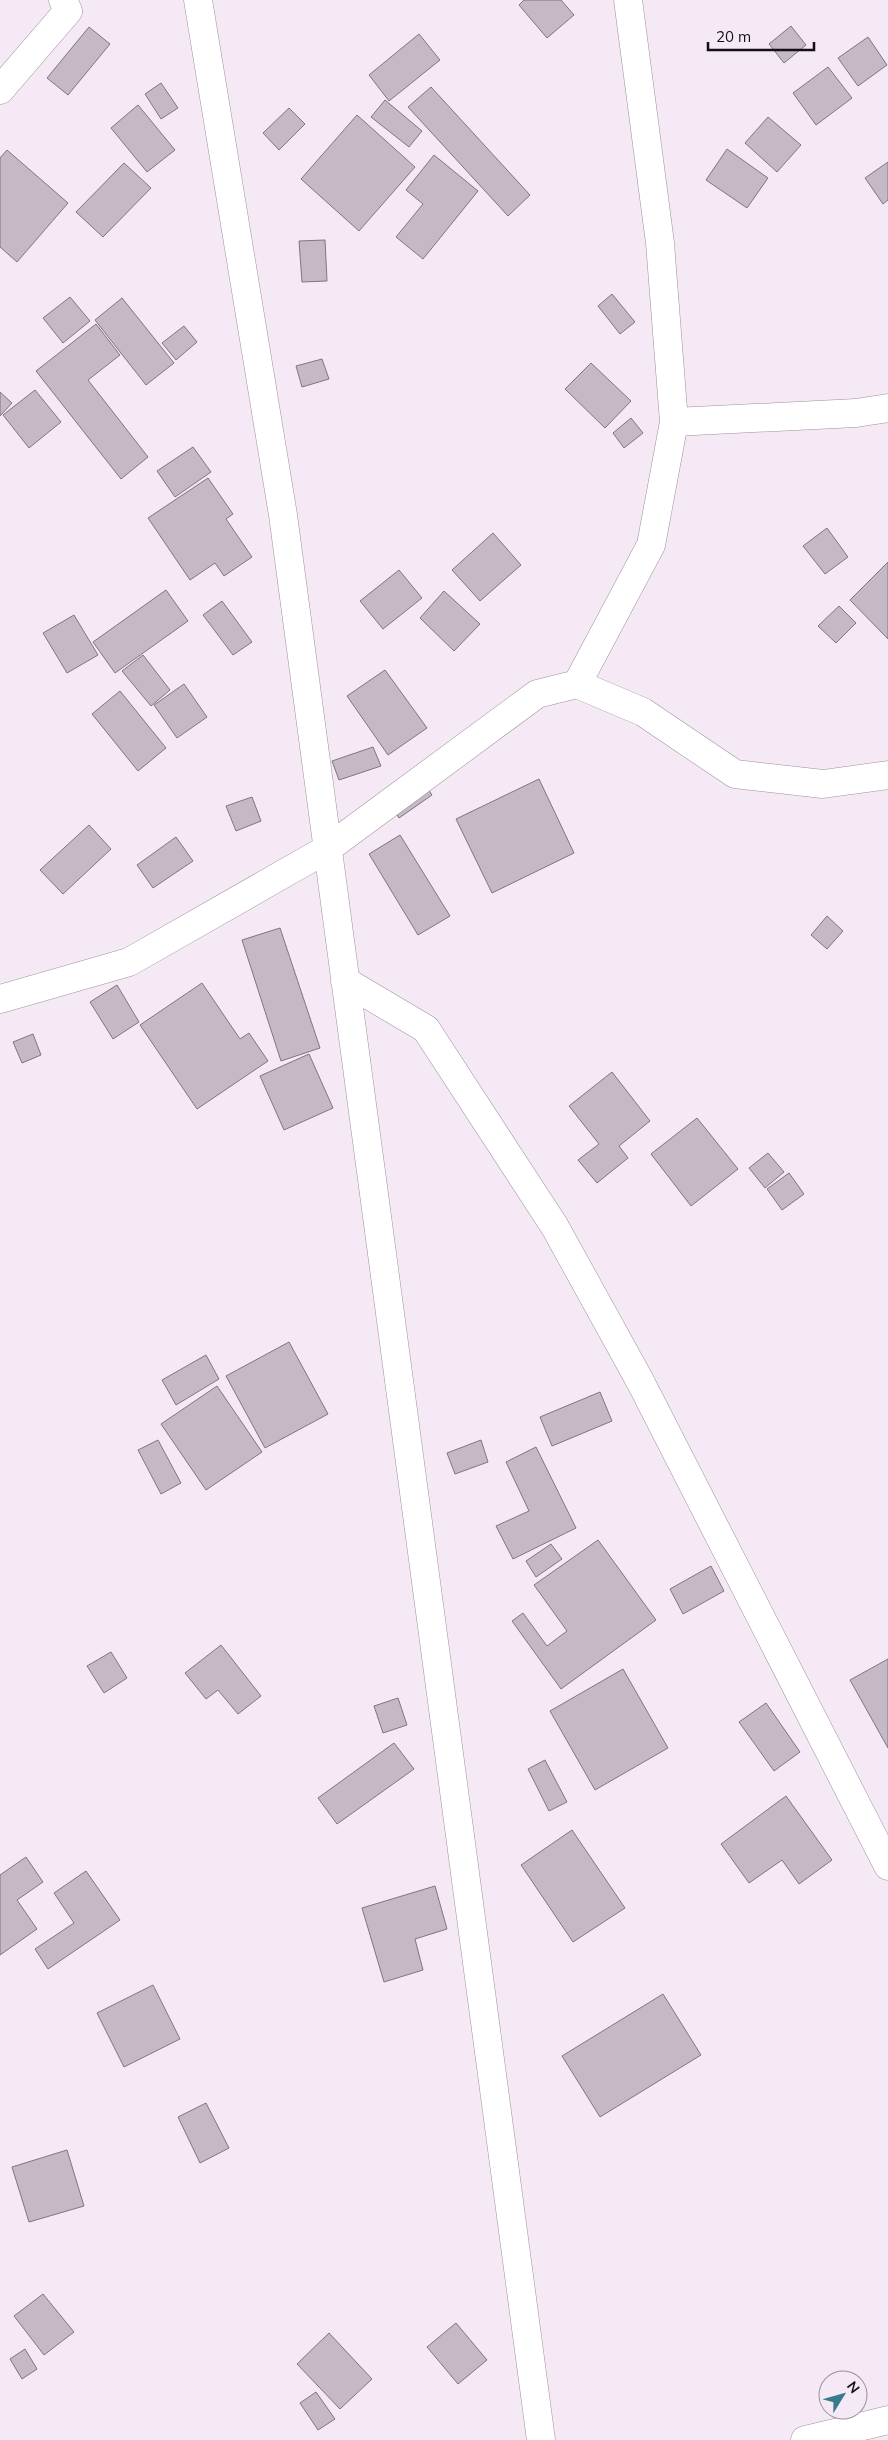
<svg xmlns="http://www.w3.org/2000/svg" width="888" height="2440" viewBox="0 0 888 2440" font-family="Mulish,sans-serif">
<style>
.building{fill:#c4b9c5;stroke:#807580}
.lines{fill:none;stroke-linecap:round;stroke-linejoin:round}
.minor-casing{stroke:#9d929d;stroke-width:29}
.minor{stroke:#fff;stroke-width:28}
</style>
<rect width="100%" height="100%" fill="#f5e9f6"/>
<!-- building -->
<path class="building" d="M524,0h37l13,15 -27,23 -28,-33z
M791,26l15,19 -22,18 -15,-19z
M89,27l21,17 -42,51 -21,-17z
M419,34l21,26 -51,41 -20,-26z
M868,37l19,28 -29,21 -20,-28z
M828,67l24,31 -36,27 -23,-32z
M161,83l17,25 -17,11 -16,-25z
M431,87l99,108 -22,21 -100,-109z
M385,100l37,31 -13,16 -38,-30z
M138,105l37,45 -28,22 -36,-44z
M289,108l16,16 -26,26 -16,-17z
M357,115l58,52 -56,64 -58,-52z
M768,117l33,28 -24,27 -32,-29z
M727,149l41,29 -21,30 -41,-28z
M7,150l61,53 -51,59 -17,-15v-89z
M434,155l44,36 -55,68 -27,-22 27,-33 -17,-14z
M888,162v38l-5,4 -18,-26z
M124,163l27,25 -48,49 -27,-25z
M325,240l2,41 -25,1 -3,-41z
M612,294l23,28 -15,12 -22,-28z
M70,297l20,24 -27,22 -20,-25z
M122,298l52,65 -28,22 -51,-65z
M96,324l24,31 -32,25 60,77 -27,22 -85,-108z
M184,326l13,16 -21,18 -14,-17z
M322,359l7,20 -27,8 -6,-21z
M591,363l40,38 -26,27 -40,-39z
M35,390l26,32 -32,26 -26,-33z
M0,392l12,11 -12,13z
M631,418l12,15 -19,15 -11,-15z
M193,447l18,25 -36,25 -18,-26z
M208,478l25,36 -7,5 26,38 -28,19 -9,-13 -25,17 -42,-62z
M827,528l21,29 -23,17 -22,-28z
M493,533l28,32 -41,36 -28,-31z
M888,562v77l-38,-39z
M399,570l23,28 -39,31 -23,-28z
M166,590l22,31 -73,52 -22,-31z
M444,591l36,33 -26,27 -34,-33z
M222,601l30,41 -19,13 -30,-40z
M839,606l17,17 -20,20 -18,-17z
M74,615l24,40 -31,18 -24,-40z
M143,655l27,35 -19,16 -29,-35z
M385,670l42,58 -39,27 -41,-59z
M184,684l23,33 -30,21 -23,-33z
M120,691l46,57 -28,23 -46,-57z
M373,747l8,19 -42,14 -7,-19z
M421,778l11,17 -33,23 -11,-17z
M539,779l35,74 -82,40 -36,-74z
M252,797l9,24 -25,10 -10,-25z
M89,825l22,24 -48,45 -23,-24z
M400,835l50,81 -32,19 -49,-81z
M176,837l17,24 -40,27 -16,-23z
M827,916l16,15 -16,18 -16,-14z
M280,928l40,120 -39,13 -39,-121z
M202,983l38,56 9,-6 19,28 -71,48 -57,-84z
M117,985l22,37 -26,17 -23,-37z
M33,1034l8,21 -19,8 -9,-21z
M309,1054l24,54 -49,22 -24,-54z
M612,1072l38,49 -31,25 9,12 -31,25 -19,-23 21,-16 -30,-38z
M697,1118l41,51 -47,37 -40,-52z
M768,1153l16,19 -19,16 -16,-20z
M789,1173l15,21 -22,16 -15,-21z
M289,1342l39,72 -63,34 -39,-72z
M206,1355l13,24 -43,26 -14,-25z
M217,1386l45,66 -56,38 -45,-66z
M600,1392l12,29 -60,25 -12,-29z
M158,1440l23,43 -20,11 -23,-44z
M481,1440l7,22 -33,12 -8,-21z
M536,1447l40,81 -63,31 -17,-33 33,-15 -23,-49z
M598,1540l58,80 -95,69 -49,-68 11,-8 24,33 20,-15 -33,-46z
M551,1544l11,15 -26,18 -10,-16z
M711,1566l13,25 -41,23 -13,-25z
M221,1645l40,51 -23,18 -20,-24 -12,9 -21,-26z
M111,1652l16,26 -23,15 -17,-27z
M888,1659v89l-38,-68z
M623,1669l45,79 -73,42 -45,-79z
M398,1698l9,27 -24,8 -9,-27z
M766,1703l34,49 -26,19 -35,-49z
M394,1743l20,26 -77,55 -19,-26z
M545,1760l22,42 -18,9 -21,-42z
M786,1796l46,64 -33,24 -17,-24 -33,23 -28,-39z
M572,1830l53,78 -52,34 -52,-77z
M26,1857l17,25 -26,18 20,29 -37,26v-80z
M86,1871l34,49 -72,49 -13,-20 39,-26 -20,-30z
M435,1886l12,43 -32,10 8,31 -39,12 -22,-74z
M153,1985l27,54 -56,28 -27,-54z
M663,1994l38,61 -101,62 -38,-61z
M206,2103l23,45 -29,15 -22,-46z
M67,2150l17,56 -55,16 -17,-55z
M43,2294l31,38 -30,23 -30,-39z
M456,2323l31,37 -29,24 -31,-37z
M329,2333l43,46 -32,30 -43,-45z
M25,2349l12,20 -15,10 -12,-20z
M316,2392l19,27 -17,11 -18,-27z"/>
<g class="lines">
<!-- minor casing -->
<g class="minor-casing">
<path id="minor" d="M198,0l85,515 258,1925
M0,90l68,-79 -5,-11
M674,422l182,-9 32,-5
M577,684l74,-139 23,-123 -14,-179 -32,-243
M345,981l81,48 129,198 85,154 248,485
M0,999l129,-37 198,-113 210,-155 40,-10 66,28 92,62 88,10 65,-9
M805,2440l83,-20"/>
</g>
<!-- minor -->
<use href="#minor" class="minor"/>
</g>
<!-- north arrow -->
<g transform="translate(843 2395) rotate(53)"><circle r="24" fill="#f5e9f6" stroke="#9b929b"/>
<path d="M0-4L9 19L0 12L-9 19Z" fill="#387b8c"/>
<text y="-8" font-size="14" font-weight="bold" text-anchor="middle" fill="#130f13">N</text>
</g>
<!-- scale -->
<path d="M708 42v8h106v-8" fill="none" stroke="#130f13" stroke-width="2.5"/>
<text x="716" y="42" font-size="15" fill="#130f13" stroke="#f5e9f6" stroke-width="4" paint-order="stroke">20 m</text>
</svg>
